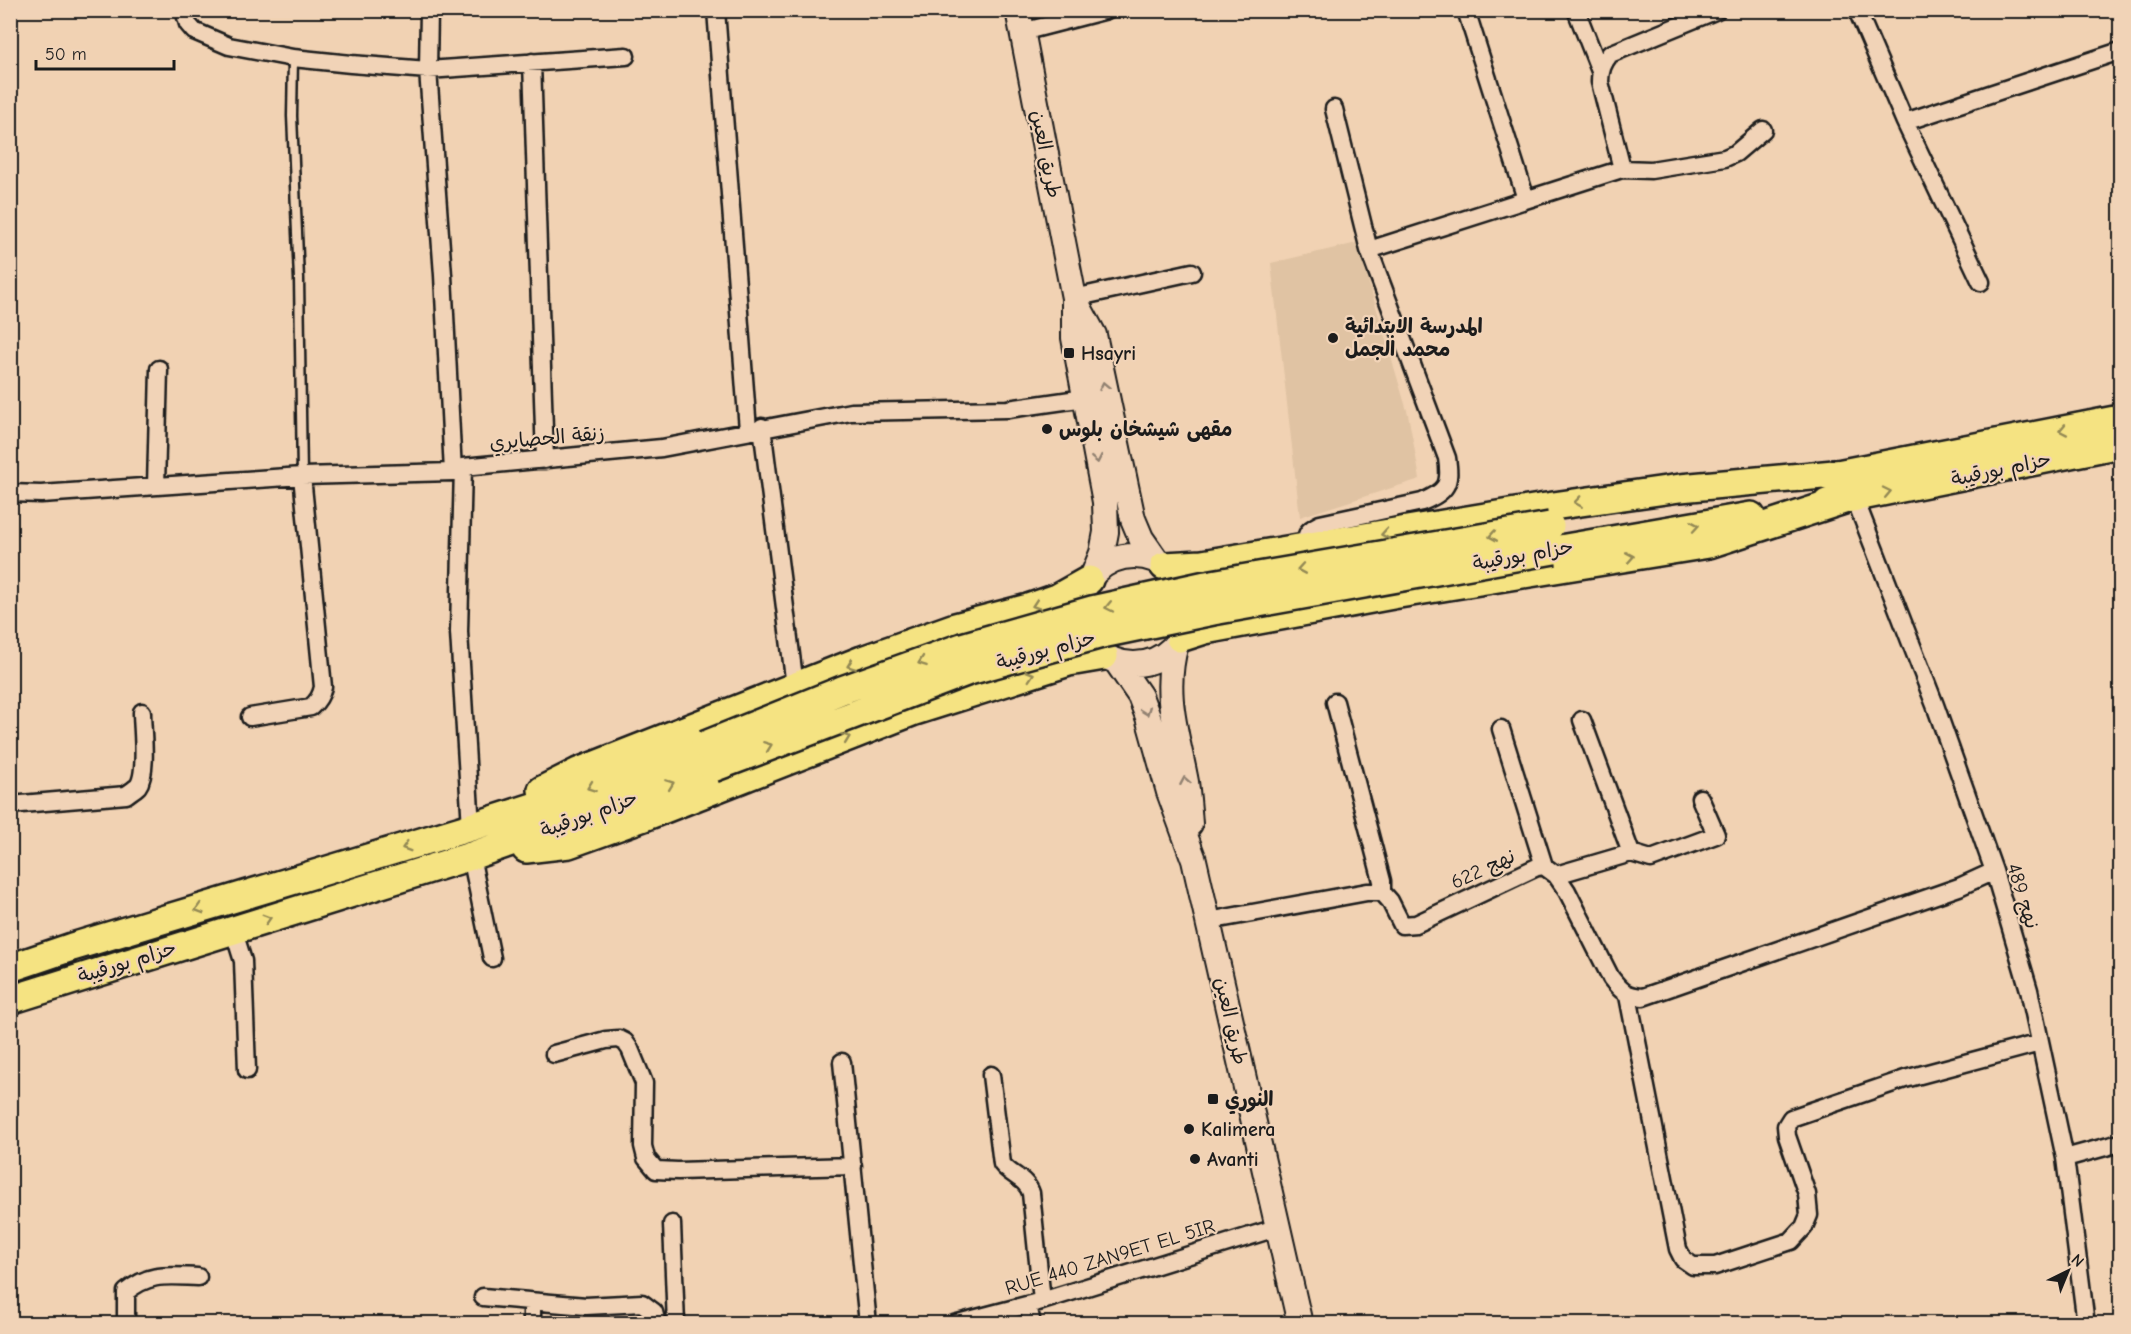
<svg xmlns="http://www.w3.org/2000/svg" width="2131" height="1334" viewBox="0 0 2131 1334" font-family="'Comic Neue','Playpen Sans Arabic',sans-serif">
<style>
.built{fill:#e0c3a3}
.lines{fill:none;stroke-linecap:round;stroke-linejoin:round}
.service-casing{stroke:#1c1c1c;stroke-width:13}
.minor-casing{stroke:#1c1c1c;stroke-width:21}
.secondary-casing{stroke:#1c1c1c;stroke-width:28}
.trunk-casing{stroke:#1c1c1c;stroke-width:32}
.service{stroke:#f1d3b7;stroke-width:8}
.minor{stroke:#f1d3b7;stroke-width:16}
.secondary{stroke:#f1d3b7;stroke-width:24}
.trunk{stroke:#f5e382;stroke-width:27}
.trunk-bridge-casing{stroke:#1c1c1c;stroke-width:32;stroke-linecap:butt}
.trunk-bridge{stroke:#f5e382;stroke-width:27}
.oneway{stroke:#918171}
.oneway2{stroke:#938954}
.poi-dot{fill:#1c1c1c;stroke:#f1d3b7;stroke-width:2}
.labels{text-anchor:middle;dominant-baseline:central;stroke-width:4.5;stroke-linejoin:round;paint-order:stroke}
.street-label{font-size:20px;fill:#1c1c1c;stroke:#f1d3b7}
.poi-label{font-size:20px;font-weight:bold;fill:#1c1c1c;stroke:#f1d3b7;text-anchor:start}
</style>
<rect width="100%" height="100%" fill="#f1d2b3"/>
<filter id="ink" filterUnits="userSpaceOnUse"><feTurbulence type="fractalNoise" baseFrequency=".0167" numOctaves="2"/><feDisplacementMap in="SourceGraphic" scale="12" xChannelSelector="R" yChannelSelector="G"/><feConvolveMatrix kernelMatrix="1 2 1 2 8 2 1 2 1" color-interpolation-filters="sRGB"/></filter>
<g filter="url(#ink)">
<!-- built -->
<path class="built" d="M1357,243l51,171 12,65 -120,38 -29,-254z"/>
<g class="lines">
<!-- service casing -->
<g class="service-casing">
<path id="service" d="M293,58l-1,58 7,163 3,197"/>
</g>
<!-- minor casing -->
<g class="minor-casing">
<path id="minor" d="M184,10l4,14 6,7 35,15 64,12 58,6 77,6 198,-14
M429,10l-1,60 15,205 10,197
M716,10l32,420
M1466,10l60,189
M1576,10l24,61
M1857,10l48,112 76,160
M1022,32l85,-22
M532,62l13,398
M1905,122l215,-71
M1622,169l-22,-87c0,-12 3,-19 10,-28l107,-44
M1369,250l253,-81 29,1 74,-12 11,-5 27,-23
M1074,298l118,-26
M762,427l33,259
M463,467l-4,165 12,195
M156,486l3,-117
M10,493l31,1 261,-18 151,-4 10,-5 199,-19 189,-36 157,-3 77,-11
M1855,499l80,206 59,166 35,119 36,168 21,166
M1306,547c-1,-14 2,-17 14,-23l102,-22c25,-11 29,-17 25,-44l-78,-208 -35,-141
M1335,702l47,179v11
M250,717l61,-10c7,-6 10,-11 12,-20l-21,-211
M1582,720l49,133
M1501,729l43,137
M10,805l116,-10c4,-3 9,-6 12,-9 10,-14 4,-57 4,-74
M471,856l21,102
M1556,875l11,16 44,87c10,13 15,18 32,19l316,-110 35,-16
M1208,921l159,-29h15l8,9 12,24 14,-1 121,-57 7,-1 12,9 75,-22 20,6 65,-24 -16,-37
M233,929l10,32 4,109
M1628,996l50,253 5,10 10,7h22l76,-25 13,-14 5,-12 -2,-21 -20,-58 -1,-10 5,-8 114,-39 135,-36
M554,1054l52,-14 13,-1 6,3 5,7 14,34 -1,63 3,12 10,12 22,1 175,-5
M842,1062l26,262
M991,1075l11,89c9,12 24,14 29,29l11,108
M2065,1158l55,-15
M672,1224l4,100
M483,1297l103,9 56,-3 12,9 3,12
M1028,1305l4,19
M126,1324v-32c24,-20 42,-16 72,-15
M532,1324v-22
M954,1324l88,-23 237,-74"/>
</g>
<!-- secondary casing -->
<g class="secondary-casing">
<path id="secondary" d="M1018,10l56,288v40l31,164 1,30 -4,21 -8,20
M1075,300l19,35 39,184 8,19 16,23
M1080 610a54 54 0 1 1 108 0a54 54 0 1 1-108 0Z
M1176,644c-14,50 1,89 10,138 2,14 3,28 4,42
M1116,661l24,35 8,21 21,75 25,68 106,464"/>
</g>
<!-- trunk casing -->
<g class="trunk-casing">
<path id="trunk" d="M1827,476l293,-57
M1827,503l293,-59
M1554,550l197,-34
M1164,566l38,-2 344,-57 134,-19 165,-15
M1180,638l25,-8 188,-35 316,-51 135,-44
M542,790l36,-18 284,-112 93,-33 73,-19 29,-10 32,-18
M526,849l43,-5 75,-27 268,-105 157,-50 35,-6
M10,968l62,-21 399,-120 105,-34 129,-48
M10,1000l461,-144 112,-39 130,-49"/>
</g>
<!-- service -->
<use href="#service" class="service"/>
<!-- minor -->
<use href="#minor" class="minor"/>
<!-- secondary -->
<use href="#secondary" class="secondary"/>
<!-- trunk -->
<use href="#trunk" class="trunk"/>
<!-- trunk-bridge casing -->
<g class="trunk-bridge-casing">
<path id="trunk-bridge" d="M705,745l137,-55 120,-43 130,-37 114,-25 344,-59
M713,768l256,-97 133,-37 111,-23 341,-61"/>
</g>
<!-- trunk-bridge -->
<use href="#trunk-bridge" class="trunk-bridge"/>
</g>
<!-- one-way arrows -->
<defs><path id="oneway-chevron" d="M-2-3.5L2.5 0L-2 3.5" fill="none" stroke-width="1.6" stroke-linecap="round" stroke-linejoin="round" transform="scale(1.5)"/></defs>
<g class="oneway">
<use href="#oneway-chevron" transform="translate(1104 386) rotate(-102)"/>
<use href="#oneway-chevron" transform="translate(1097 459) rotate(79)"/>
<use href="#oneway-chevron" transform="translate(1146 711) rotate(70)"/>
<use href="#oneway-chevron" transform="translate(1185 781) rotate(-100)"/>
</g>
<g class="oneway2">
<use href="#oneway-chevron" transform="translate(2063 430) rotate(169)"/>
<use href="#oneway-chevron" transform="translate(1887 492) rotate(-12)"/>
<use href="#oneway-chevron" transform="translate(1578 502) rotate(172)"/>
<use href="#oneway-chevron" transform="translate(1695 526) rotate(-10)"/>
<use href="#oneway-chevron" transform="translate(1385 534) rotate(170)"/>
<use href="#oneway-chevron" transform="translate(1493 536) rotate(170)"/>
<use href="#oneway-chevron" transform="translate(1630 557) rotate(-10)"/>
<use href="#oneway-chevron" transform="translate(1301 569) rotate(170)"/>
<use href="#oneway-chevron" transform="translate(1036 605) rotate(161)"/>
<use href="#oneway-chevron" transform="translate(1109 607) rotate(168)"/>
<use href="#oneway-chevron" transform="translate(922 662) rotate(160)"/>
<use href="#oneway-chevron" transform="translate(851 665) rotate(159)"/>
<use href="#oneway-chevron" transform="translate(1030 675) rotate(-18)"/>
<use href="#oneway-chevron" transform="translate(846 738) rotate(-21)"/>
<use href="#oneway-chevron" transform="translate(768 746) rotate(-21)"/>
<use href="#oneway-chevron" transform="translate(670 784) rotate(-21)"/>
<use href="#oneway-chevron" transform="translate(591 787) rotate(160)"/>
<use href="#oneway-chevron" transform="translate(406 847) rotate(163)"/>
<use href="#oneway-chevron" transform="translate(199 909) rotate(163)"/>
<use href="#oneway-chevron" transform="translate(267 919) rotate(-17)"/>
</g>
</g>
<!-- markers -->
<g class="poi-dot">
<circle cx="1333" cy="338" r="6"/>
<rect x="1063" y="347" width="12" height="12" rx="3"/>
<circle cx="1047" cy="429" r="6"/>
<rect x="1207" y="1093" width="12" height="12" rx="3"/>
<circle cx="1189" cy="1129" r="6"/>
<circle cx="1195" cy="1159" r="6"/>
</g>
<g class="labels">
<!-- street labels -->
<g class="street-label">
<text transform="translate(1046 154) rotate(79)">طريق العين</text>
<text transform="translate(547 438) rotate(-5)">زنقة الحصايري</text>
<text transform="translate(2001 469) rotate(-12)">حزام بورقيبة</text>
<text transform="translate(1523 555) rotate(-10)">حزام بورقيبة</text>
<text transform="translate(1046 650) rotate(-15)">حزام بورقيبة</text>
<text transform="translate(589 814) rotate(-20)">حزام بورقيبة</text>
<text transform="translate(1483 869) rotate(-25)">نهج 622</text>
<text transform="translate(2023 896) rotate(73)">نهج 489</text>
<text transform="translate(127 962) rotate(-17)">حزام بورقيبة</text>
<text transform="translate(1231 1021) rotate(77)">طريق العين</text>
<text transform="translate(1110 1257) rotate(-17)">RUE 440 ZAN9ET EL 5IR</text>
</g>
<!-- poi labels -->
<g class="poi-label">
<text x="1345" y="326">المدرسة الابتدائية<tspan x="1345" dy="23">محمد الجمل</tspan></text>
<text x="1081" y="353">Hsayri</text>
<text x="1059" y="429">مقهى شيشخان بلوس</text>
<text x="1225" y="1099">النوري</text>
<text x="1201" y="1129">Kalimera</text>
<text x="1207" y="1159">Avanti</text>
</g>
</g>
<!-- margin -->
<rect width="2131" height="1334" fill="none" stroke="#f1d3b7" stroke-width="36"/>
<rect x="18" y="18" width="2095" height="1298" fill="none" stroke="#1c1c1c" stroke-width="2" filter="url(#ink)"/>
<!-- north arrow -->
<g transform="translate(2068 1271) rotate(43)" stroke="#f1d3b7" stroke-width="4.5" paint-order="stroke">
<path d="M0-4.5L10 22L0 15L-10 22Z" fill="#1c1c1c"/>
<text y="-9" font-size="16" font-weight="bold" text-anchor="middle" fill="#1c1c1c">N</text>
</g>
<!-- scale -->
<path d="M36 60v9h138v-9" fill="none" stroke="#1c1c1c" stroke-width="3"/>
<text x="45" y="60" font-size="18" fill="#1c1c1c" stroke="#f1d3b7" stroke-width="4.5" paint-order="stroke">50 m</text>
</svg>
